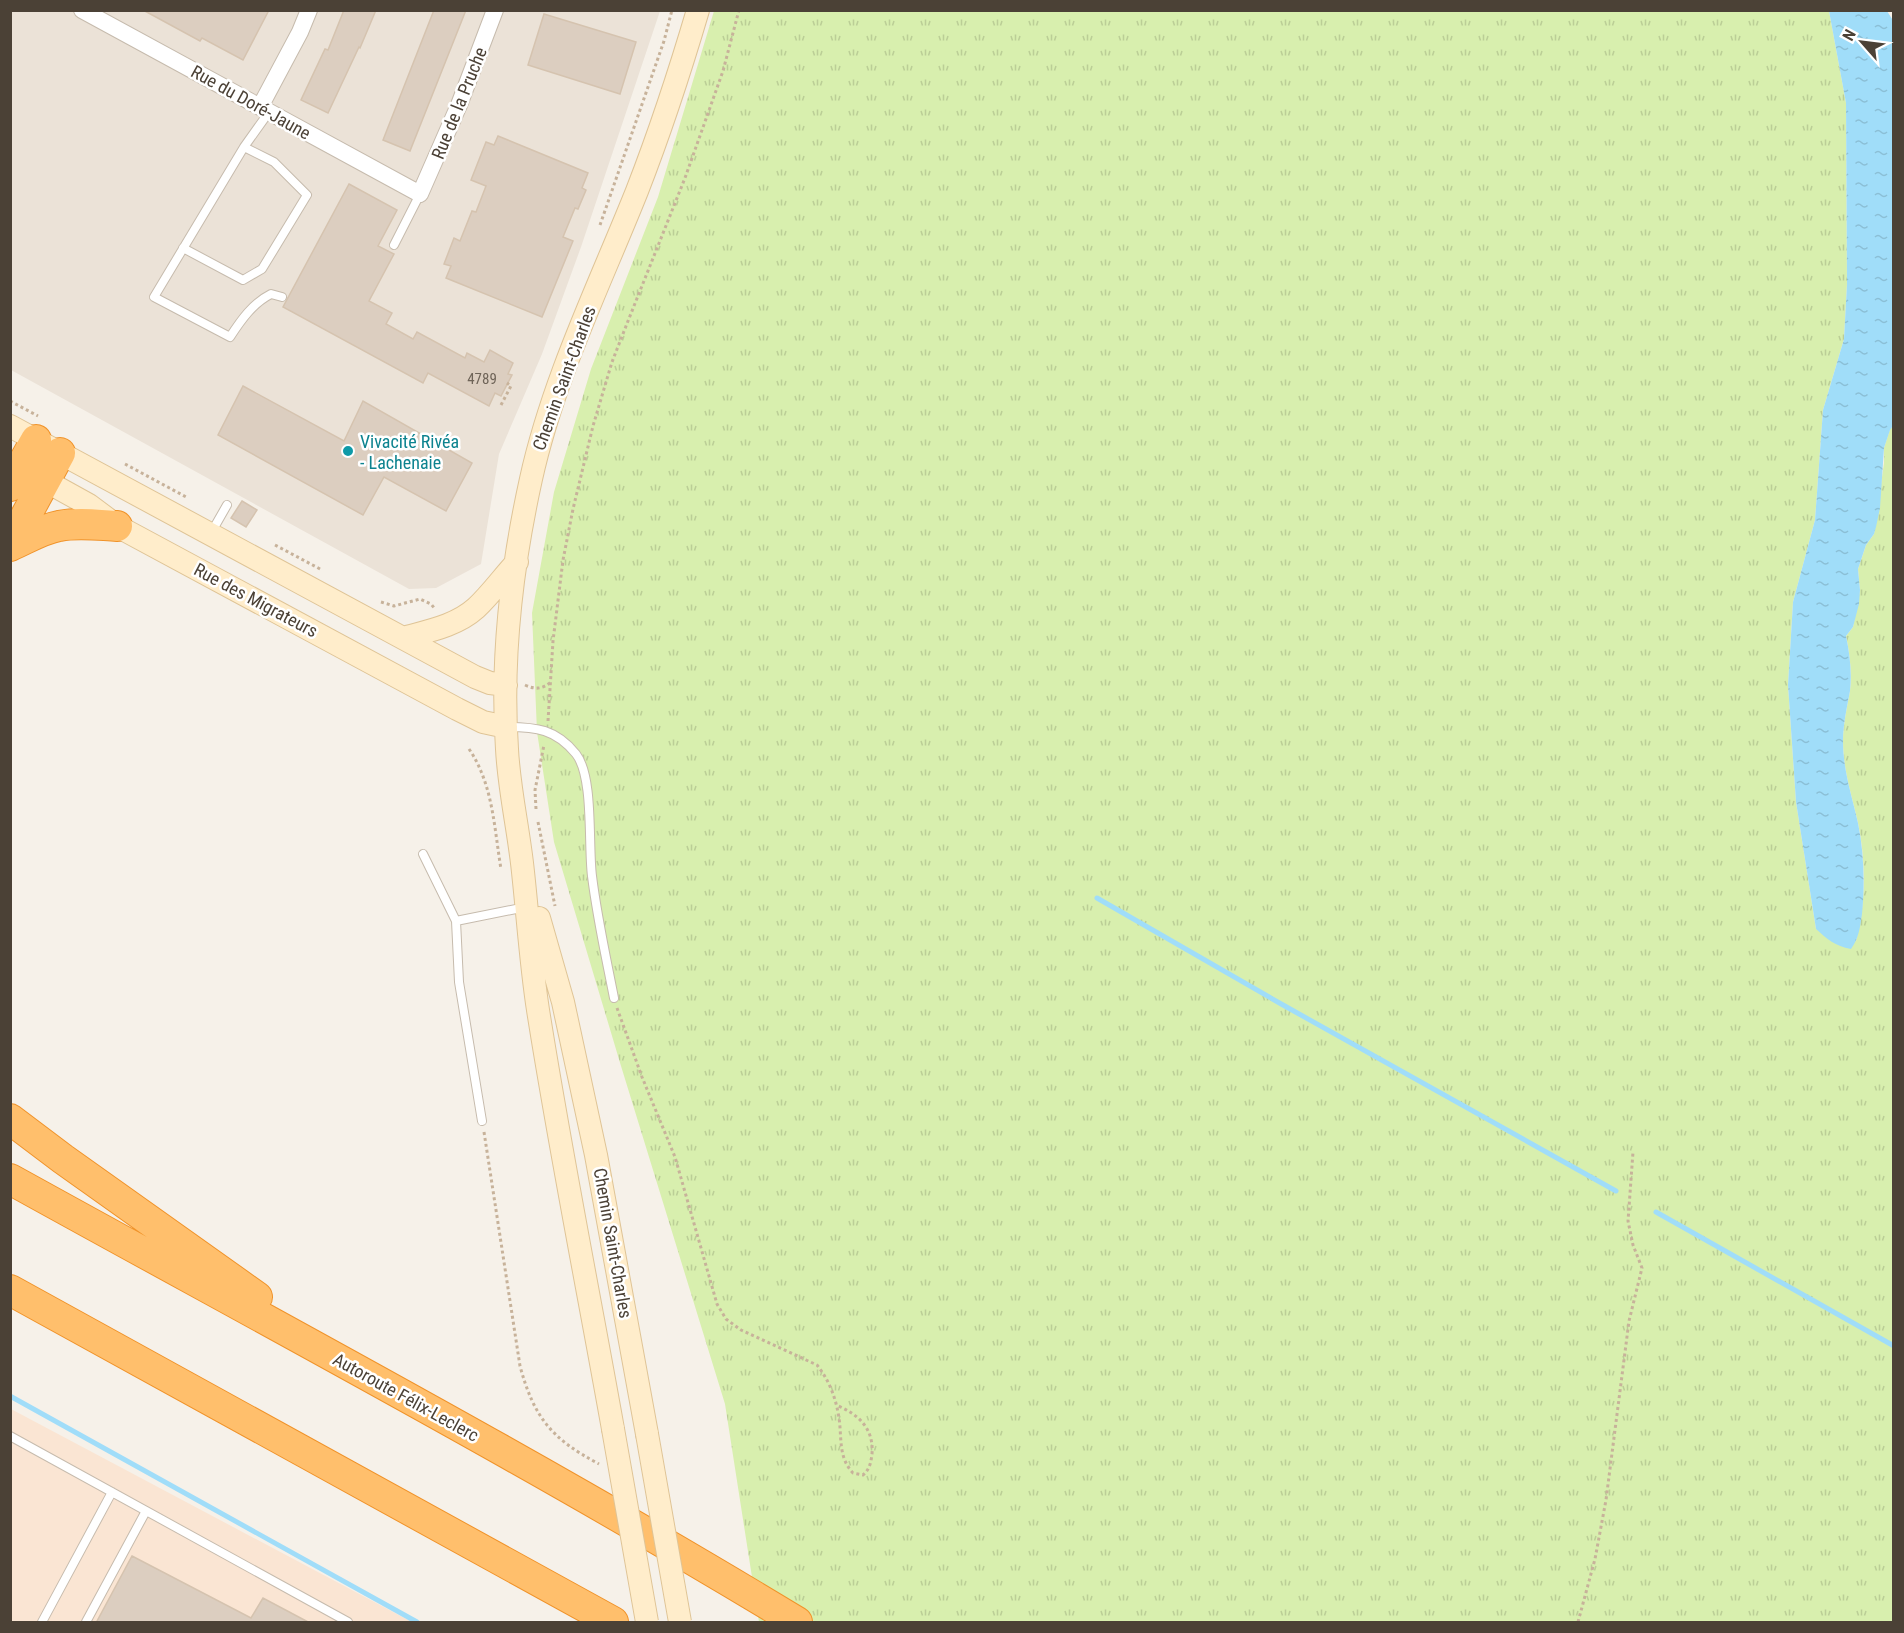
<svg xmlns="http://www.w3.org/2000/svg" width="1904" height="1633" viewBox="0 0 1904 1633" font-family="'Roboto Condensed',sans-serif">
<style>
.residential{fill:#ebe2d7}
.commercial{fill:#fae5d3}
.park{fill:url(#park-tufts)}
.water{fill:url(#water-ripples)}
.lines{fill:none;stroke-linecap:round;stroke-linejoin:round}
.stream{stroke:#a0ddf9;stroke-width:5}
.building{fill:#dccec0;stroke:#d5c3af;stroke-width:1.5}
.lane-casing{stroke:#c6bbad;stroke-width:10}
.street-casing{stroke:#c6bbad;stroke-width:18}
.secondary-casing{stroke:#dfc496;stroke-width:24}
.highway-casing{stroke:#f0932a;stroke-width:32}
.path{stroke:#c7b29a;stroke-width:3;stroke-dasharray:3 3;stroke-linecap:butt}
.lane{stroke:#fff;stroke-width:8}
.street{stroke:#fff;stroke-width:16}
.secondary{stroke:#ffedcb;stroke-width:22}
.highway{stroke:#ffbf6c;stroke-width:30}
.secondary-bridge-casing{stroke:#dfc496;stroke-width:24;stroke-linecap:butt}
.secondary-bridge{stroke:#ffedcb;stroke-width:22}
.culture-dot{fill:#0f9aa8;stroke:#fff;stroke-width:2}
.labels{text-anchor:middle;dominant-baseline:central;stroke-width:5;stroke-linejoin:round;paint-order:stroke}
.number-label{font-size:15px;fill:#6f6458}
.street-label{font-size:18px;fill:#4b4136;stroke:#fff}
.culture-label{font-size:18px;fill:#0d838f;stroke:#fff;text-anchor:start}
</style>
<defs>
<pattern id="park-tufts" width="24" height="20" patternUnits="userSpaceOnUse" patternTransform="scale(1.5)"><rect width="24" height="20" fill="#d8efae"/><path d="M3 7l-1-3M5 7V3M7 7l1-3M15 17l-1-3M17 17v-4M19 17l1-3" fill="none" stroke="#bbce96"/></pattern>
<pattern id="water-ripples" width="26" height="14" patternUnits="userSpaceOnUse" patternTransform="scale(1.5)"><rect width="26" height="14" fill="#a0ddf9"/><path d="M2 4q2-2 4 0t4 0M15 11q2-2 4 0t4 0" fill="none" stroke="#8bbfd6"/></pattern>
</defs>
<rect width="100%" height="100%" fill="#f6f1e9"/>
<!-- residential -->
<path class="residential" d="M11,11h649l-79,236 -39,107 -43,100 -18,110 -45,24 -27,1 -398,-219z"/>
<!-- commercial -->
<path class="commercial" d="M11,1409l401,213h-401z"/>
<!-- park -->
<path class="park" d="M714,11h1115l17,92 1,181 -3,55 -21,71 -8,110 -22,82 -5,83 8,117 20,127 40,12c10,-38 10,-80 2,-118 -6,-27 -15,-53 -15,-82 0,-17 4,-33 7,-50 2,-18 0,-36 -4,-55l7,-9 7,-37 -2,-21 8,-24 8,-11 10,-71v-15l6,-19 3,-3v1196h-1134l-34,-218 -104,-338 -67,-224 -17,-110 -5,-119 22,-121 37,-123 67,-172z"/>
<!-- water -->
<path class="water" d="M1829,11h58l7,11 -1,404 -3,4 -6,18 -4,60 -4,19 -2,7 -8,11 -8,24 2,21 -1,14 -6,23 -7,9c4,19 6,37 4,55 -3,17 -7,33 -7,50 0,29 9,55 15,82 6,29 7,61 4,91 -2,13 -3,24 -11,35 -16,-3 -24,-10 -35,-20l-20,-127 -8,-117 5,-83 22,-82 8,-110 21,-71 3,-55 -1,-181z"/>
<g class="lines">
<!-- stream -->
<path class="stream" d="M1097,898l186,107 333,186
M1656,1212l238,134
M10,1396l407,226"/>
</g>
<!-- building -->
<path class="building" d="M143,10h126l-26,50 -41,-22 -2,3z
M344,10h32l-16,38 -1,-1 -31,66 -27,-13 24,-51 3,1z
M434,10h32l-56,141 -27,-11z
M544,14l92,28 -16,52 -92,-29z
M498,136l90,37 -6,15 4,2 -8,19 -3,-1 -12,29 10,4 -31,76 -96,-39 5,-12 -7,-2 10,-26 6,3 12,-30 4,1 10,-26 -15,-6 15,-38 8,3z
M349,184l48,26 -19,36 16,8 -25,47 23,12 -6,11 27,15 4,-7 48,26 2,-5 17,9 6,-12 23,13 -5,11 4,1 -11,21 -6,-3 -6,13 -61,-33 -5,10 -140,-76z
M243,386l101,55 19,-40 109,62 -26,48 -62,-34 -21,38 -145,-80z
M242,501l15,9 -11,17 -15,-9z
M132,1556l119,62 12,-20 47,25h-214z"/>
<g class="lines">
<!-- lane casing -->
<g class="lane-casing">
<path id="lane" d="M269,112l-25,35 -90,150 76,40c11,-17 23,-34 41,-43l11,3
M394,245l26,-51
M183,248l60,32 19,-11 45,-74 -33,-33 -30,-15
M211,533l16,-28
M507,727c29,0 49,2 69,27 18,23 12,91 16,122 5,41 14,81 22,122
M423,854l33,67 3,61 23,139
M456,921l70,-14
M10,1436l338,186
M42,1622l70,-130
M86,1622l60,-111"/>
</g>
<!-- street casing -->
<g class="street-casing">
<path id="street" d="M82,10l338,184 39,-89 36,-95
M260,107l40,-75 9,-22"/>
</g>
<!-- secondary casing -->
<g class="secondary-casing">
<path id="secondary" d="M10,426l465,251 15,6 16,2
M33,474l56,31 28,21 340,183 26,13 23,5
M403,638c25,-7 53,-12 73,-30 15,-14 27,-31 41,-46
M539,918l24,84 33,153 51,279
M613,1429c-25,-140 -53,-279 -75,-419 -7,-45 -10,-92 -15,-138 -4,-41 -14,-82 -16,-123 -6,-88 5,-184 24,-270 22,-100 68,-193 106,-288 23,-59 43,-120 61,-181"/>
</g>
<!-- highway casing -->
<g class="highway-casing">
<path id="highway" d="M10,486l26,-46
M10,545l50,-92
M10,546c16,-7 32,-17 49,-20 19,-4 39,-1 58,0
M10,1119l53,40 194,138
M10,1179c264,146 530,287 787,443
M10,1290l603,332"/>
</g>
<!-- path -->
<path class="path" d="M600,225l64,-184 8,-31
M10,401l28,15
M501,405l10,-19 -4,-3
M125,464l63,34
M275,545l47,25
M381,602l13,4 26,-7 11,5 4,5
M525,685c11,5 17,4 26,-3
M548,721l5,-80 10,-81 10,-51 20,-83 19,-64 16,-41 57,-143 38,-107 16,-61
M469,749c24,35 25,78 32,120
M536,809l-1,-19 9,-45
M538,822l17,84
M617,1008l25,69 33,80 42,147 9,15 15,11 76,35c12,15 19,33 22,53 3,20 -1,39 14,55l10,2c7,-6 8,-13 9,-21 2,-26 -14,-40 -36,-49
M484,1132l36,234c14,52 32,73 79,98
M1578,1622l17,-63 11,-59 23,-179 13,-53 -9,-23 -5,-24 5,-69"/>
<!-- lane -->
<use href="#lane" class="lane"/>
<!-- street -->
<use href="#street" class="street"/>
<!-- secondary -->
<use href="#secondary" class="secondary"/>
<!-- highway -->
<use href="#highway" class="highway"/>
<!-- secondary-bridge casing -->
<g class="secondary-bridge-casing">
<path id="secondary-bridge" d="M613,1429l34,193
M647,1434l33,188"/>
</g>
<!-- secondary-bridge -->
<use href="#secondary-bridge" class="secondary-bridge"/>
</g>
<!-- markers -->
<circle class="culture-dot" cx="348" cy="451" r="6"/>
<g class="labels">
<!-- number labels -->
<g class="number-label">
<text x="482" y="379">4789</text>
</g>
<!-- street labels -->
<g class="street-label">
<text transform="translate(251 102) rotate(29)">Rue du Doré-Jaune</text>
<text transform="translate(459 103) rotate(-68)">Rue de la Pruche</text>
<text transform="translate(564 378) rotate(-70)">Chemin Saint-Charles</text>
<text transform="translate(256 600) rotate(28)">Rue des Migrateurs</text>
<text transform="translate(613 1243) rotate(80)">Chemin Saint-Charles</text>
<text transform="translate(406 1397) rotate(29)">Autoroute Félix-Leclerc</text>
</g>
<!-- culture labels -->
<g class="culture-label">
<text x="360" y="441">Vivacité Rivéa<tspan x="360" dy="21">- Lachenaie</tspan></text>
</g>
</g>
<!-- border -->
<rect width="1904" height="1633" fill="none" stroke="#4b4136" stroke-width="24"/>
<!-- north arrow -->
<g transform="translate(1862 42) rotate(298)" stroke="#ffffff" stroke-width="4.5" paint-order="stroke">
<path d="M0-4.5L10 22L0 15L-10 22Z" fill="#4b4136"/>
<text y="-9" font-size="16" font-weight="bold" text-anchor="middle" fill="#4b4136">N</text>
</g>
</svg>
